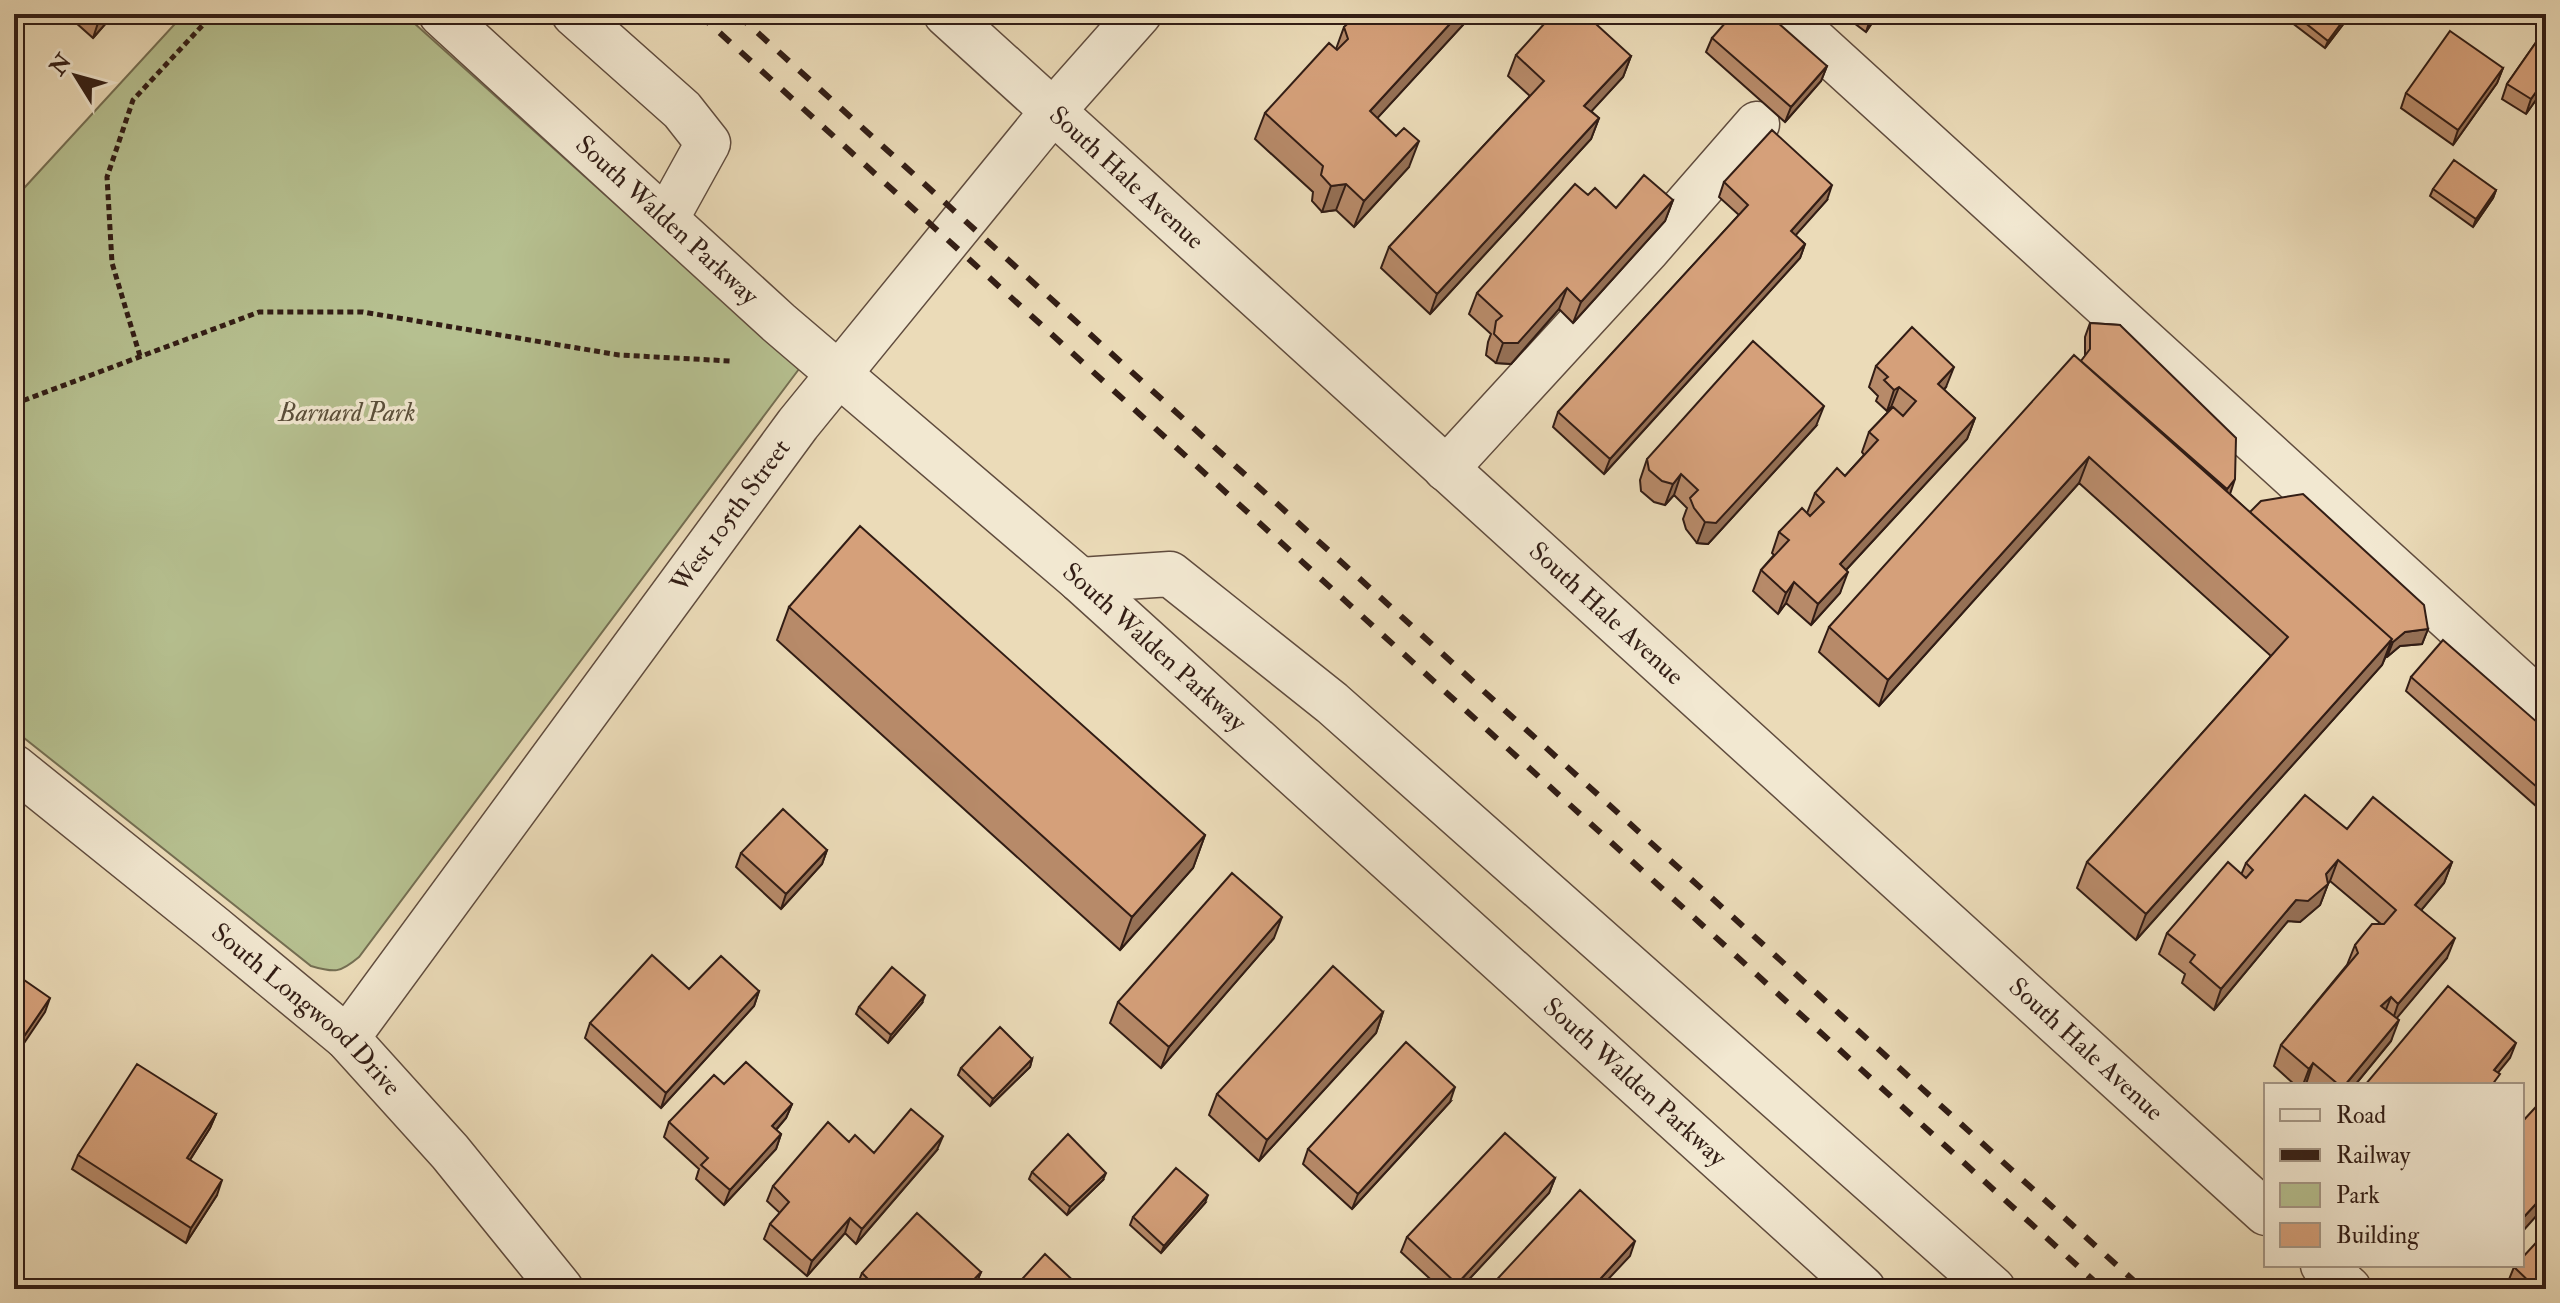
<svg xmlns="http://www.w3.org/2000/svg" width="2560" height="1303" viewBox="0 0 2560 1303" font-family="'IM FELL Double Pica',serif">
<style>
.green{fill:#b6c090;stroke:#746e52;stroke-width:2}
.lines{fill:none;stroke-linecap:round;stroke-linejoin:round}
.minor-casing{stroke:#604c3e;stroke-width:47}
.path{stroke:#321d15;stroke-width:5;stroke-dasharray:6 4;stroke-linecap:butt}
.minor{stroke:#f2e8d1;stroke-width:44}
.rail{stroke:#321d15;stroke-width:6;stroke-dasharray:14 14;stroke-linecap:butt}
.wall{fill:#b78a69;stroke:#321d15;stroke-width:2}
.shaded-wall{fill:#957055;stroke:#321d15;stroke-width:2}
.building{fill:#d5a07a;stroke:#321d15;stroke-width:2}
.labels{text-anchor:middle;dominant-baseline:central;stroke-width:7;stroke-linejoin:round;paint-order:stroke}
.street-label{font-size:26px;fill:#321d15;stroke:#f2e8d1}
.park-label{font-size:26px;font-style:italic;fill:#5a4e3a;stroke:#f2e8d1}
</style>
<rect width="100%" height="100%" fill="#ebdbb8"/>
<filter id="stains"><feTurbulence type="fractalNoise" baseFrequency=".0025" numOctaves="4"/><feColorMatrix values="0 0 0 0 .2 0 0 0 0 .09 0 0 0 0 .02 0 0 0 .5 -.17"/></filter>
<radialGradient id="worn" r=".72"><stop offset=".6" stop-color="#630" stop-opacity="0"/><stop offset="1" stop-color="#630" stop-opacity=".3"/></radialGradient>
<!-- green -->
<path class="green" d="M184,14h220l395,355 -440,588c-19,16 -24,16 -48,9l-297,-236v-531z"/>
<g class="lines">
<!-- minor casing -->
<g class="minor-casing">
<g id="minor">
<path id="s1" d="M441,14l338,309 301,257 783,709"/>
<path d="M574,14l108,96 26,33 -42,76"/>
<path id="s2" d="M946,14l1320,1199"/>
<path d="M1785,14l761,693"/>
<path d="M1446,469l202,-220 109,-125"/>
<path d="M1080,580l90,-6 162,129 661,586"/>
<path id="s3" d="M14,767l200,161 133,110 103,114 111,137"/>
<path id="s4" d="M347,1038l451,-614 255,-313 86,-97"/>
<path d="M2323,1265l26,24"/>
</g>
</g>
<!-- path -->
<path class="path" d="M140,356l-28,-93 -5,-86 26,-77 80,-86
M14,404l245,-92h104l256,43 111,6"/>
<!-- minor -->
<use href="#minor" class="minor"/>
<!-- rail -->
<path class="rail" d="M699,14l1404,1275
M737,14l1406,1275"/>
</g>
<!-- wall -->
<path class="wall" d="M66,14h48l-21,24z
M1370,14h103l-96,104 32,49 -55,60 -18,-17 -14,2 -10,-11 1,-9 -58,-53 10,-26 71,-64 8,-22z
M1842,14h36l-12,18z
M2289,14h62l-26,34 -38,-29z
M2546,28v75l-8,-6 -12,17 -24,-15 5,-15z
M1712,38l115,28 -6,15 -36,41 -79,-70z
M1516,55l115,1 -8,21 -32,34 8,7 -8,21 -161,175 -49,-46 8,-21 141,-151 -22,-20z
M2503,68l-6,15 -44,62 -52,-37 5,-15z
M1724,182l103,18 -32,35 10,9 -5,14 -196,216 -51,-47 5,-15 181,-197 -20,-18z
M2433,189l63,1 -3,8 -20,29 -43,-31z
M1588,195l28,13 57,-8 -8,21 -92,102 -14,-14 -48,55 -15,-1 -10,-8 2,-13 3,-8 -22,-20 8,-21z
M2090,323l30,2 110,169 20,19 178,116 -6,15 -22,2 -13,11 -1,-1 -4,9 -246,275 -59,-52 10,-26 184,-206 -192,-173 -200,223 -60,-54 10,-25 252,-266 4,-5v-19z
M1876,366l70,21 -2,3 31,28 -8,21 -121,131 -6,23 -29,32 -25,-22 -8,11 -25,-23 8,-21 13,-15 -2,-2 7,-21 28,-19 8,-20 30,-17 19,-21 -2,-3 7,-20 23,-24 -1,-1 -4,4 -11,-10 2,-5 -9,-9z
M1816,426l-108,118 -11,-1 -11,-14 -3,-10 4,-11 -13,-13 -9,10 -11,-3 -13,-11 -1,-11 7,-21z
M789,607l416,228 -12,33 -73,82 -343,-310z
M2411,677l135,53v85l-140,-124z
M2347,829l105,33 -8,21 -23,27 26,48 -51,60 -5,23 -36,44h-60l-21,-19 7,-21 66,-80 8,-20 26,-21 -51,-43 -2,3 -8,21 -20,17 -12,-1 -74,89 -32,-27 3,-9 -26,-20 8,-21 74,-58 5,-12z
M827,850l-5,14 -41,45 -45,-42 5,-14z
M1274,938l-113,130 -51,-45 8,-21z
M759,991l-5,15 -93,102 -76,-70 5,-15z
M922,1003l-34,40 -32,-29 3,-7z
M1383,1012l-7,21 -117,128 -50,-46 8,-21z
M1032,1059l-2,8 -40,39 -32,-31 3,-7z
M724,1084l68,20 -6,14 -10,12 5,4 -5,15 -52,56 -28,-26 3,-10 -35,-32 5,-15z
M1450,1102l-98,107 -49,-45 5,-15z
M216,1114l-6,14 -20,32 27,35 -31,48 -114,-74 6,-14z
M937,1150l-81,94 -11,-11 -38,43 -43,-37 6,-15 10,-11 -13,-12 6,-15 101,-33z
M1032,1172l71,8 -36,35 -38,-36z
M1555,1178l-6,15 -89,96h-19l-40,-37 6,-15z
M1205,1203l-44,50 -31,-28 3,-8z
M2514,1267l32,22h-30l-8,-7z
M981,1272l-8,17 -117,-1 6,-15z"/>
<!-- shaded-wall -->
<path class="shaded-wall" d="M106,14h8l-21,24 5,-15z
M1459,14h14l-113,123 10,-26z
M1873,14h5l-12,18 5,-15z
M2348,14h3l-26,34 3,-7z
M1631,56l-8,21 -46,50 7,-21z
M1827,66l-6,15 -36,41 6,-15z
M2503,68l-6,15 -44,62 5,-15z
M2543,82l-5,15 -12,17 5,-15z
M1599,118l-8,21 -161,175 7,-20z
M1419,141l-10,26 -55,60 10,-26z
M1346,184l-10,26 -14,2 9,-26z
M1832,185l-5,15 -41,46 5,-15z
M2496,190l-3,8 -20,29 3,-8z
M1673,200l-8,21 -92,102 8,-21z
M1805,244l-5,14 -196,216 6,-15z
M1567,288l-8,21 -48,55 -15,-1 7,-20z
M1954,367l-8,20 -16,17 8,-20z
M1899,387l-8,20 -4,4 7,-21z
M1824,406l-8,20 -108,118 -11,-1 8,-21z
M1975,418l-8,21 -135,146 8,-21z
M2089,457l-10,26 -200,223 9,-26z
M1681,474l-7,21 -9,10 8,-21z
M2235,479l-5,15 -9,10 6,-15z
M1848,572l-8,21 -29,32 7,-21z
M1794,582l-8,21 -8,11 8,-21z
M2428,629l-6,15 -22,2 -13,11 6,-15 12,-10z
M2392,639l-10,26 -246,275 10,-26z
M1205,835l-12,33 -73,82 12,-33z
M827,850l-5,14 -41,45 5,-15z
M2338,860l-8,21 -5,6 3,-3 -8,21 -20,17 -12,-1 -74,89 7,-21 75,-89 30,-26z
M2452,862l-8,21 -36,43 7,-21z
M1282,917l-8,21 -113,130 8,-21z
M2455,938l-8,20 -56,67 7,-21z
M759,991l-5,15 -93,102 5,-15z
M925,995l-3,8 -34,40 3,-8z
M2391,997l-8,20 -2,-11z
M50,998l-5,14 -31,46v-7z
M1383,1012l-7,21 -117,128 8,-21z
M2399,1020l-8,21 -36,44h-10z
M2516,1043l-6,15 -22,27 6,-15z
M1032,1059l-2,8 -40,39 3,-7z
M2313,1063l-7,21 -3,1 6,-16z
M1455,1087l-5,15 -98,107 6,-15z
M792,1104l-6,14 -20,23 6,-15z
M216,1114l-6,14 -28,44 5,-14z
M781,1134l-5,15 -52,56 6,-15z
M943,1136l-6,14 -81,94 6,-15z
M1106,1173l-3,7 -36,35 3,-8z
M1555,1178l-6,15 -89,96h-5l2,-5z
M222,1180l-5,15 -31,48 5,-15z
M2546,1193v12l-24,27v-13z
M1208,1195l-3,8 -44,50 3,-7z
M850,1218l-5,15 -38,43 5,-15z
M1635,1241l-5,15 -31,33h-8z
M981,1272l-6,15 -2,2h-8z"/>
<!-- building -->
<path class="building" d="M88,14h18l-8,9z
M1370,14h89l-89,97 26,25 8,-8 15,13 -55,60 -18,-17 -15,2 -10,-11 2,-9 -58,-53 64,-70 8,7 11,-11 -4,-12 13,-12h12z
M1553,14h32l46,42 -47,50 15,12 -162,176 -48,-47 155,-166 -28,-26z
M1733,14h35l59,52 -36,41 -79,-69z
M2294,14h54l-20,27z
M2546,28v57l-3,-3 -12,17 -24,-15z
M2450,31l53,37 -45,62 -52,-37z
M1772,130l60,55 -41,46 14,13 -195,215 -52,-47 190,-207 -24,-23z
M2454,160l42,30 -20,29 -43,-30z
M1644,175l29,25 -92,102 -14,-14 -49,55h-15l-9,-9 2,-13 6,-5 -25,-23 98,-109 13,11 7,-7 21,20z
M2090,323l30,2 116,113 -1,41 -8,10 -146,-128 9,-12z
M1912,327l42,40 -16,17 37,34 -135,146 8,8 -30,32 -24,-22 -8,11 -25,-23 28,-30 -10,-8 23,-24 8,8 14,-14 -9,-9 22,-25 8,8 33,-36 -9,-8 24,-25 10,9 13,-15 -17,-14 -5,3 -10,-10 4,-3 -12,-11z
M1753,341l71,65 -108,117 -11,-1 -11,-14 -4,-10 8,-8 -17,-16 -8,10 -11,-3 -13,-11 -2,-11z
M2074,355l318,284 -246,275 -59,-52 201,-225 -199,-180 -201,223 -59,-53z
M2303,494l121,111 4,24 -23,3 -12,10 -3,-1 2,-2 -142,-127 11,-11z
M860,526l345,309 -73,82 -343,-310z
M2443,640l103,90v65l-135,-118z
M2305,795l42,34 26,-32 79,65 -37,43 40,33 -57,66 -7,-7 -10,9 18,14 -54,65h-6l-26,-22 -4,6 -28,-24 77,-92 -3,-8 17,-21h12l12,-14 -58,-50 -12,14 2,10 -20,17 -12,-1 -75,89 -31,-27 5,-7 -28,-22 61,-71 18,16 7,-8 -7,-7z
M783,809l44,41 -41,44 -45,-41z
M1232,873l50,44 -113,130 -51,-45z
M652,955l37,34 32,-33 38,35 -93,102 -76,-70z
M1333,966l50,46 -116,128 -50,-46z
M892,967l33,28 -34,40 -32,-28z
M14,973l36,25 -36,53z
M2448,986l68,57 -22,27 6,4 -8,11h-127z
M1000,1027l32,32 -39,40 -32,-31z
M1406,1042l49,45 -97,107 -50,-45z
M746,1062l46,42 -20,22 9,8 -51,56 -29,-25 7,-7 -39,-36 45,-47 10,9z
M137,1064l79,50 -29,44 35,22 -31,48 -113,-73z
M2546,1096v97l-24,26v-97z
M911,1109l32,27 -81,93 -12,-11 -38,43 -42,-37 19,-22 -16,-16 55,-64 21,20 6,-7 19,18z
M1505,1133l50,45 -98,106 -50,-47z
M1068,1134l38,39 -36,34 -38,-35z
M1176,1168l32,27 -44,51 -31,-29z
M1580,1190l55,51 -44,48h-103z
M917,1213l64,59 -16,17h-87l-16,-16z
M2546,1232v57h-9l-23,-22 2,-2h6v-7z
M1045,1254l37,35h-69z"/>
<g class="labels">
<!-- street labels -->
<g class="street-label">
<text stroke="none"><textPath href="#s2" startOffset="244">South Hale Avenue</textPath></text>
<text stroke="none"><textPath href="#s1" startOffset="306">South Walden Parkway</textPath></text>
<text stroke="none"><textPath href="#s4" startOffset="648">West 105th Street</textPath></text>
<text stroke="none"><textPath href="#s2" startOffset="892">South Hale Avenue</textPath></text>
<text stroke="none"><textPath href="#s1" startOffset="954">South Walden Parkway</textPath></text>
<text stroke="none"><textPath href="#s3" startOffset="380">South Longwood Drive</textPath></text>
<text stroke="none"><textPath href="#s2" startOffset="1540">South Hale Avenue</textPath></text>
<text stroke="none"><textPath href="#s1" startOffset="1602">South Walden Parkway</textPath></text>
</g>
<!-- park labels -->
<g class="park-label">
<text x="347" y="413">Barnard Park</text>
</g>
</g>
<!-- margin -->
<rect width="2560" height="1303" fill="none" stroke="#ebdbb8" stroke-width="48"/>
<rect x="16" y="16" width="2528" height="1271" fill="none" stroke="#321d15" stroke-width="4"/>
<rect x="24" y="24" width="2512" height="1255" fill="none" stroke="#321d15" stroke-width="2"/>
<!-- legend -->
<rect x="2264" y="1083" width="260" height="184" fill="#f2e8d1" stroke="#a59786" stroke-width="2"/>
<rect x="2280" y="1109" width="40" height="12" fill="#f2e8d1" stroke="#a59786" stroke-width="2"/>
<text x="2336" y="1123" font-size="24" fill="#321d15">Road</text>
<rect x="2280" y="1149" width="40" height="12" fill="#321d15" stroke="#a59786" stroke-width="2"/>
<text x="2336" y="1163" font-size="24" fill="#321d15">Railway</text>
<rect x="2280" y="1183" width="40" height="24" fill="#b6c090" stroke="#a59786" stroke-width="2"/>
<text x="2336" y="1203" font-size="24" fill="#321d15">Park</text>
<rect x="2280" y="1223" width="40" height="24" fill="#d5a07a" stroke="#a59786" stroke-width="2"/>
<text x="2336" y="1243" font-size="24" fill="#321d15">Building</text>
<!-- north arrow -->
<g transform="translate(76 76) rotate(307)" stroke="#f2e8d1" stroke-width="6" paint-order="stroke">
<path d="M0-6L14 30L0 20L-14 30Z" fill="#321d15"/>
<text y="-12" font-size="22" font-weight="bold" text-anchor="middle" fill="#321d15">N</text>
</g>
<rect width="100%" height="100%" filter="url(#stains)"/>
<rect width="100%" height="100%" fill="url(#worn)"/>
</svg>
